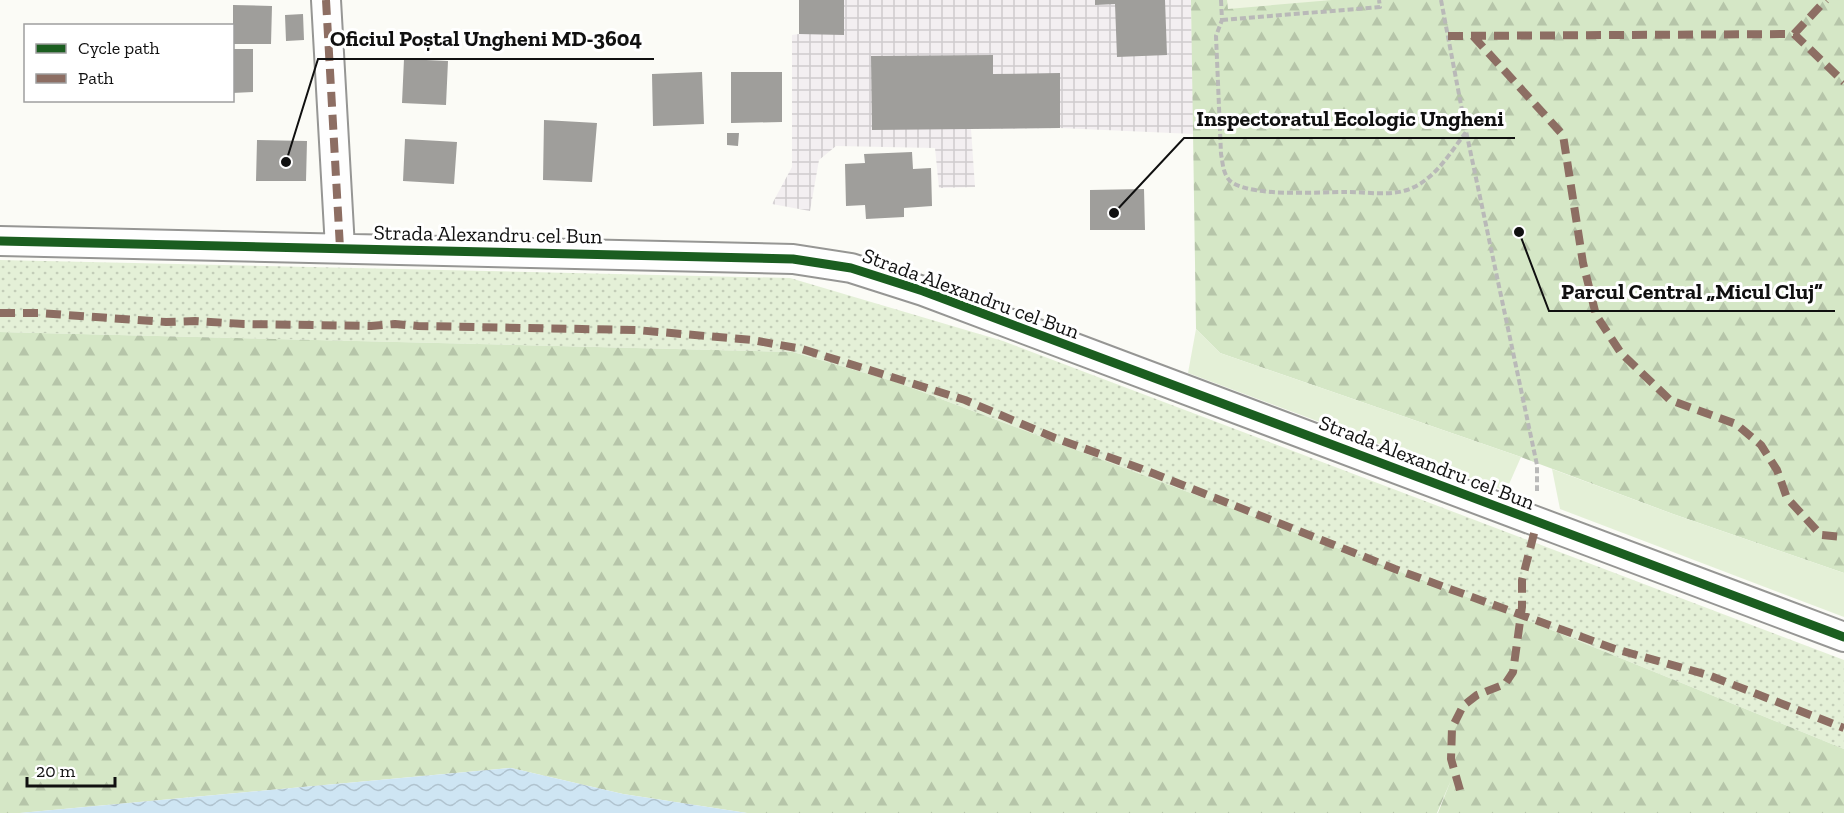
<svg xmlns="http://www.w3.org/2000/svg" width="1844" height="813" viewBox="0 0 1844 813" font-family="'Zilla Slab',serif">
<style>
.industrial{fill:url(#industrial-grid)}
.grass{fill:url(#grass-dots)}
.forest{fill:url(#forest-firs)}
.garden{fill:#e4f0d7}
.pitch{fill:#eef4e1}
.water{fill:url(#water-waves)}
.building{fill:#9f9e9b}
.lines{fill:none;stroke-linecap:round;stroke-linejoin:round}
.minor-casing{stroke:#969694;stroke-width:32}
.path{stroke:#b9b9b8;stroke-width:4;stroke-dasharray:6 3;stroke-linecap:butt}
.minor{stroke:#fefefe;stroke-width:28}
.quiet{stroke:#8d6e63;stroke-width:8;stroke-dasharray:15 8;stroke-linecap:butt}
.cycleway-casing{stroke:#fff;stroke-width:13}
.cycleway{stroke:#1b5e20;stroke-width:9}
.labels{text-anchor:middle;dominant-baseline:central;stroke-width:6;stroke-linejoin:round;paint-order:stroke}
.street-label{font-size:21px;fill:#101010;stroke:#fff}
.leader{fill:none;stroke:#101010;stroke-width:2}
.callout-dot{fill:#101010;stroke:#fff;stroke-width:2}
.callout-label{font-size:22px;text-anchor:middle;font-weight:bold;fill:#101010;stroke:#fff;stroke-width:6;stroke-linejoin:round;paint-order:stroke}
</style>
<defs>
<pattern id="industrial-grid" width="8" height="8" patternUnits="userSpaceOnUse" patternTransform="scale(1.5)"><rect width="8" height="8" fill="#f3eff1"/><path d="M0 4h8M4 0v8" fill="none" stroke="#cfccce"/></pattern>
<pattern id="grass-dots" width="8" height="8" patternUnits="userSpaceOnUse" patternTransform="scale(1.5)"><rect width="8" height="8" fill="#e4f0d7"/><path d="M2 2h.1M6 6h.1" fill="none" stroke="#c3cdb8" stroke-width="1.8" stroke-linecap="round"/></pattern>
<pattern id="forest-firs" width="22" height="20" patternUnits="userSpaceOnUse" patternTransform="scale(1.5)"><rect width="22" height="20" fill="#d5e7c6"/><path d="M5 1l3.5 6h-7zM16 11l3.5 6h-7z" fill="#b6c5a9"/></pattern>
<pattern id="water-waves" width="16" height="10" patternUnits="userSpaceOnUse" patternTransform="scale(1.5)"><rect width="16" height="10" fill="#cee5f3"/><path d="M0 5q4-4 8 0t8 0" fill="none" stroke="#b0c3cf"/></pattern>
</defs>
<rect width="100%" height="100%" fill="#fbfbf6"/>
<!-- industrial -->
<path class="industrial" d="M799,0h392l3,134 -134,-6 -89,1 4,58 -36,1 -4,-40 -99,-2 -17,14 -9,51 -38,-7 20,-37v-132l7,-1z"/>
<!-- grass -->
<path class="grass" d="M0,260l790,18 213,63 841,319v89l-324,-132 -624,-235 -103,-30 -793,-20z"/>
<!-- forest -->
<path class="forest" d="M1191,0h653v573l-171,-59 -152,-57 -301,-104 -24,-24z
M0,332l793,20 103,30 624,235 324,132v64h-406l13,-33 -14,33h-690l-124,-19 -112,-26 -491,45h-20z"/>
<!-- garden -->
<path class="garden" d="M1196,329l24,24 301,104 -15,34 -318,-118z
M1552,469l121,45 171,59v44l-284,-108z"/>
<!-- pitch -->
<path class="pitch" d="M1227,0h105l-104,9z"/>
<!-- water -->
<path class="water" d="M511,768l112,26 124,19h-727z"/>
<!-- building -->
<path class="building" d="M799,0h45v35l-45,-1z
M1095,0h70l2,55 -50,2 -2,-53 -20,1z
M233,5l39,1 -1,38h-38z
M303,14l1,26 -18,1 -1,-26z
M232,49h21v43l-21,1z
M993,55v19l67,-1v55l-188,2 -1,-74z
M404,59l44,2 -2,44 -44,-2z
M702,72l2,52 -51,2 -1,-52z
M731,72h51v50l-51,1z
M544,120l53,3 -5,59 -49,-2z
M727,133h12l-1,13 -11,-1z
M405,139l52,3 -3,42 -51,-3z
M257,140l50,1 -1,40h-50z
M912,152l1,17 18,-1 1,38 -28,2v9l-38,2 -1,-14 -19,1 -1,-42 20,-1 -1,-9z
M1144,189l1,41h-55v-40z"/>
<g class="lines">
<!-- minor casing -->
<g class="minor-casing">
<path id="minor" d="M326,0l14,248
M0,241l793,18 58,9 72,23 921,346"/>
</g>
<!-- path -->
<path class="path" d="M1221,0l1,20 -6,16 5,118c2,10 2,23 12,29 23,14 86,9 114,9 20,0 41,4 60,-2 27,-9 43,-37 59,-58
M1441,0l25,131 71,334v26
M1222,20l158,-13 -1,-7"/>
<!-- minor -->
<use href="#minor" class="minor"/>
<!-- quiet -->
<path class="quiet" d="M326,0l14,248
M1794,34l32,-34
M1448,36l346,-2 50,48
M1473,36l90,99 20,128 13,52 25,38 49,47 66,24 25,21 16,25 10,28 34,37 23,2
M0,313h38l128,9 29,-1 49,3 127,2 24,-2 23,2 218,4 116,10 50,9 163,51 90,38 87,31 253,100 220,80 93,26 136,53
M1460,790l-9,-31 1,-31 11,-22 14,-11 28,-11 8,-12 9,-65v-27l15,-58"/>
<!-- cycleway casing -->
<g class="cycleway-casing">
<path id="cycleway" d="M0,241l793,18 58,9 72,23 921,346"/>
</g>
<!-- cycleway -->
<use href="#cycleway" class="cycleway"/>
</g>
<g class="labels">
<!-- street labels -->
<g class="street-label">
<text transform="translate(488 234) rotate(1)">Strada Alexandru cel Bun</text>
<text transform="translate(971 293) rotate(20)">Strada Alexandru cel Bun</text>
<text transform="translate(1427 462) rotate(21)">Strada Alexandru cel Bun</text>
</g>
</g>
<!-- callouts -->
<path class="leader" d="M286 162L318 59H654M1114 213L1184 138H1515M1519 232L1549 311H1835"/>
<g class="callout-dot">
<circle cx="286" cy="162" r="6"/>
<circle cx="1114" cy="213" r="6"/>
<circle cx="1519" cy="232" r="6"/>
</g>
<g class="callout-label">
<text x="486" y="46">Oficiul Poștal Ungheni MD-3604</text>
<text x="1350" y="126">Inspectoratul Ecologic Ungheni</text>
<text x="1692" y="299">Parcul Central „Micul Cluj”</text>
</g>
<!-- legend -->
<rect x="24" y="24" width="210" height="78" fill="#ffffff" stroke="#9f9f9f" stroke-width="1.5"/>
<rect x="36" y="44" width="30" height="9" fill="#1b5e20" stroke="#9f9f9f" stroke-width="1.5"/>
<text x="78" y="54" font-size="18" fill="#101010">Cycle path</text>
<rect x="36" y="74" width="30" height="9" fill="#8d6e63" stroke="#9f9f9f" stroke-width="1.5"/>
<text x="78" y="84" font-size="18" fill="#101010">Path</text>
<!-- scale -->
<path d="M27 777v9h88v-9" fill="none" stroke="#101010" stroke-width="3"/>
<text x="36" y="777" font-size="18" fill="#101010" stroke="#ffffff" stroke-width="4.5" paint-order="stroke">20 m</text>
</svg>
